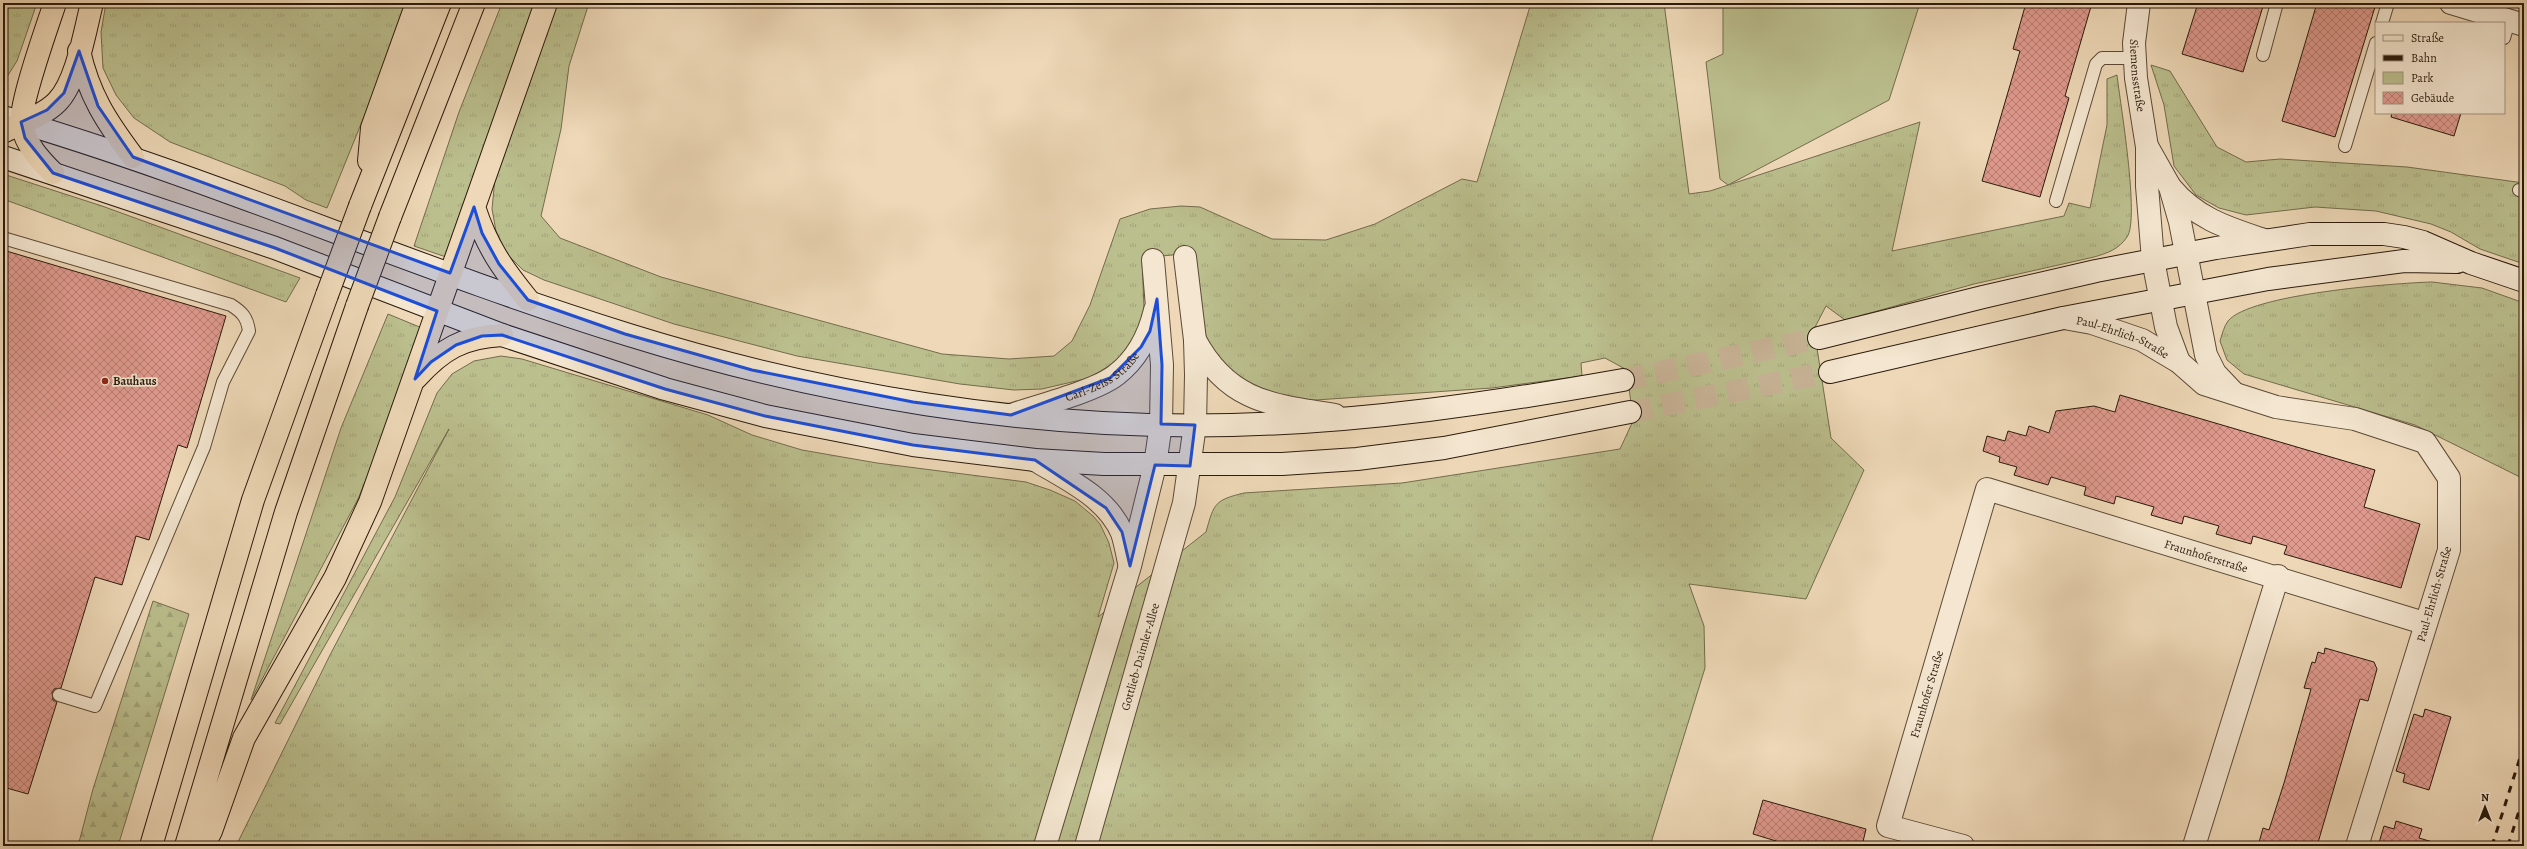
<svg xmlns="http://www.w3.org/2000/svg" width="2527" height="849" viewBox="0 0 2527 849" font-family="Alegreya,serif">
<style>
.grass{fill:url(#grass-tufts);stroke:#736c4c}
.forest{fill:url(#forest-firs);stroke:#736c4c}
.park{fill:#bbbe8d;stroke:#736c4c}
.building{fill:url(#building-cross-hatch);stroke:#2b1a0c}
.lines{fill:none;stroke-linecap:round;stroke-linejoin:round}
.secondary-tunnel{stroke:#c7b295;stroke-width:22;stroke-dasharray:22 11;stroke-linecap:butt}
.lane-casing{stroke:#5c4a37;stroke-width:14}
.street-casing{stroke:#5c4a37;stroke-width:24}
.secondary-casing{stroke:#2b1a0c;stroke-width:24}
.highway-casing{stroke:#2b1a0c;stroke-width:24}
.lane{stroke:#f4e6d0;stroke-width:12}
.street{stroke:#f4e6d0;stroke-width:22}
.secondary{stroke:#f4e6d0;stroke-width:22}
.highway{stroke:#eed8b7;stroke-width:22}
.rail{stroke:#2b1a0c;stroke-width:3;stroke-dasharray:7 7;stroke-linecap:butt}
.highway-bridge-casing{stroke:#2b1a0c;stroke-width:24;stroke-linecap:butt}
.highway-bridge{stroke:#eed8b7;stroke-width:22}
.marked{fill:#1d4ed8;fill-opacity:0.2;stroke:#1d4ed8;stroke-width:3;stroke-linejoin:round}
.poi-dot{fill:#8f2418;stroke:#f4e6d0;stroke-width:1.5}
.labels{text-anchor:middle;dominant-baseline:central;stroke-width:3.5;stroke-linejoin:round;paint-order:stroke}
.street-label{font-size:12px;fill:#2b1a0c;stroke:#f4e6d0}
.poi-label{font-size:12px;font-weight:bold;fill:#2b1a0c;stroke:#f4e6d0;text-anchor:start}
</style>
<defs>
<pattern id="grass-tufts" width="24" height="20" patternUnits="userSpaceOnUse"><rect width="24" height="20" fill="#bbbe8d"/><path d="M3 7l-1-3M5 7V3M7 7l1-3M15 17l-1-3M17 17v-4M19 17l1-3" fill="none" stroke="#a1a378"/></pattern>
<pattern id="forest-firs" width="22" height="20" patternUnits="userSpaceOnUse"><rect width="22" height="20" fill="#bbbe8d"/><path d="M5 1l3.5 6h-7zM16 11l3.5 6h-7z" fill="#a1a378"/></pattern>
<pattern id="building-cross-hatch" width="8" height="8" patternUnits="userSpaceOnUse"><rect width="8" height="8" fill="#e09a8e"/><path d="M0 0l8 8M0 8l8-8" fill="none" stroke="#b67d72"/></pattern>
</defs>
<rect width="100%" height="100%" fill="#eed8b7"/>
<filter id="stains"><feTurbulence type="fractalNoise" baseFrequency=".005" numOctaves="4"/><feColorMatrix values="0 0 0 0 .2 0 0 0 0 .09 0 0 0 0 .02 0 0 0 .5 -.17"/></filter>
<radialGradient id="worn" r=".72"><stop offset=".6" stop-color="#630" stop-opacity="0"/><stop offset="1" stop-color="#630" stop-opacity=".3"/></radialGradient>
<!-- grass -->
<path class="grass" d="M10,3h27l-20,58 -14,22v-61z
M106,3h301l-6,22 -74,183 -21,-8 -21,-14 -115,-44 -36,-24 -18,-23 -13,-27 -2,-36z
M502,3h35l-91,254 -32,-11 45,-134z
M557,3h32l-20,63 -8,63 -20,87 19,22 101,39 281,77 67,5 45,-3 18,-15 18,-36 30,-86 30,-10 31,-3 19,1 72,32 54,1 49,-16 87,-45 15,3 54,-179h133l25,191 21,-3 210,-69 -28,129 172,-35 5,-13 21,5 17,-83v-46l10,-4c3,27 23,144 10,162 -8,12 -19,16 -33,20l-120,27 -129,36 -19,-14 -12,23 17,109 33,32 -58,129 -117,-15 15,42 1,42 -55,178h-1414l94,-191 119,-226 -169,295 -5,-1 120,-226 42,-104 15,-19 22,-13 27,-5 21,3 186,56 44,20 50,15 75,13 149,19 24,8 25,11 18,15 7,8 9,19 5,20 -16,54 108,-85c8,-29 9,-32 38,-39l158,-10 218,-34 13,-28 -6,-51 -22,-12 -24,5 1,13 -90,12 -191,13 -43,-7 -31,-25 -19,-24 -8,-20 -8,-72 -50,5 2,50 -8,32 -24,24 -23,14 -47,11 -28,1 -54,-6 -163,-28 -123,-32 -130,-44 -21,-10 -16,-16 -11,-23 -4,-22 3,-31z
M2151,65l19,6 47,76 29,15 34,-3 127,8 117,16v81l-44,-15 -29,-17 -20,-8 -55,-13 -61,-4 -69,8 -27,-7 -23,-13 -22,-29 -10,-61z
M3,174l99,32 198,72 -14,24 -283,-103z
M2432,282l50,6 42,15v176l-109,-54 -171,-51 -17,-14 -7,-19c2,-6 4,-15 8,-20 22,-27 167,-38 204,-39z
M388,314l34,14 -19,60 -45,111 -107,201 90,-272z"/>
<!-- forest -->
<path class="forest" d="M153,601l36,13 -71,232h-40l15,-57z"/>
<!-- park -->
<path class="park" d="M1723,3h197l-31,97 -161,85 -8,-6 -14,-117 17,-8z"/>
<!-- building -->
<path class="building" d="M2026,3h66l-27,93 4,2 -29,99 -58,-16 38,-130 -7,-2z
M2198,3h66l-21,69 -61,-18z
M2317,3h45l13,4 -40,130 -53,-16z
M2392,113h69l-7,23 -63,-19z
M3,250l223,66 -39,132 -9,-3 -29,95 -13,-4 -14,49 -27,-8 -34,111 -7,1 -2,4 1,7 4,2 -29,92 -25,-7z
M2120,395l255,75 -11,37 56,17 -19,64 -117,-34 3,-8 -34,-10 -2,8 -35,-10 3,-8 -35,-10 -2,8 -31,-9 3,-8 -38,-11 -2,8 -30,-9 2,-8 -35,-10 -3,8 -34,-10 3,-8 -18,-5 1,-5 -17,-6 4,-15 18,5 3,-10 18,5 3,-10 20,7 7,-22 38,-5 21,6z
M2325,648l49,14 3,7 -9,32 -8,-2 -43,147h-59l5,-18 6,2 15,-47 27,-94 -7,-1 8,-26 3,1 3,-11 6,2z
M2425,709l26,8 -22,73 -26,-8 2,-8 -9,-3 18,-57 9,3z
M1763,800l103,29 -4,17h-87l1,-5 -23,-7z
M2396,821l26,8 -3,9 17,5 -1,3h-57l6,-20 10,3z"/>
<g class="lines">
<!-- secondary-tunnel -->
<path class="secondary-tunnel" d="M1623,380l196,-42
M1630,412l200,-40"/>
<!-- lane casing -->
<g class="lane-casing">
<path id="lane" d="M2495,17l4,-14
M2382,23l6,-20
M2504,38l5,-17
M2263,55l14,-52
M2345,146l31,-103
M2519,190l5,2
M2056,201l40,-137 6,-6h32
M3,238l228,67c11,7 16,12 18,26l-26,51 -19,65 -109,259 -36,-11"/>
</g>
<!-- street casing -->
<g class="street-casing">
<g id="street">
<path id="s1" d="M2139,3l-5,40 2,35 11,69v39l6,74 13,67 13,35"/>
<path d="M2451,3l73,22"/>
<path d="M2148,148l22,39 10,35 26,133 9,18 18,19"/>
<path d="M2171,188c26,31 57,40 93,52"/>
<path id="s2" d="M2064,318l28,5 50,17 37,22 25,22 72,23 79,12 70,23 24,36v72l-92,296"/>
<path d="M1195,340c33,62 77,65 140,75"/>
<path id="s3" d="M1011,415c26,-9 85,-24 105,-40 21,-16 33,-40 39,-65"/>
<path d="M1035,460c31,19 72,37 87,73 3,9 5,20 7,30"/>
<path d="M1045,846l85,-280 25,-101 6,-41 1,-59 -9,-105"/>
<path id="s4" d="M1086,846l98,-343 11,-78 1,-50 -1,-35 -10,-83"/>
<path id="s5" d="M1963,846l-75,-20 99,-337 437,134"/>
<path d="M2194,846l84,-270"/>
</g>
</g>
<!-- secondary casing -->
<g class="secondary-casing">
<path id="secondary" d="M3,117c212,62 415,153 626,218 193,60 400,95 603,90 132,-3 261,-22 391,-45
M3,157l272,91 227,87 163,54 100,27 148,29 122,15 69,4h178l75,-5 87,-11 186,-36
M1819,338l164,-41 113,-26 120,-23 94,-14h74l20,3 19,5 48,21 53,18
M1830,372l233,-54 205,-39 136,-18 53,1"/>
</g>
<!-- highway casing -->
<g class="highway-casing">
<path id="highway" d="M79,51c10,44 27,70 54,106
M3,132c17,-9 40,-16 54,-30 20,-20 28,-72 35,-99
M369,161l3,-33 45,-125
M53,173c-14,-14 -27,-28 -31,-48 -4,-17 26,-101 33,-122
M360,206l80,-203
M474,207c13,40 28,61 54,93
M390,217l84,-214
M416,378c26,-29 47,-41 86,-43
M151,846l102,-346 74,-205
M186,846l100,-334 71,-206
M203,846l8,-15 33,-93 91,-160 35,-76 176,-499"/>
</g>
<!-- lane -->
<use href="#lane" class="lane"/>
<!-- street -->
<use href="#street" class="street"/>
<!-- secondary -->
<use href="#secondary" class="secondary"/>
<!-- highway -->
<use href="#highway" class="highway"/>
<!-- rail -->
<path class="rail" d="M2492,846l32,-101
M2508,846l16,-51"/>
<!-- highway-bridge casing -->
<g class="highway-bridge-casing">
<path id="highway-bridge" d="M327,295l33,-89
M357,306l33,-89"/>
</g>
<!-- highway-bridge -->
<use href="#highway-bridge" class="highway-bridge"/>
</g>
<!-- marked area -->
<path class="marked" d="M79,51l19,55 35,51 317,116 24,-66 8,26 17,31 29,36 97,34 127,36 161,32 98,13 99,-37 31,-31 9,-16 7,-32 5,66 -1,59 34,1 -5,41 -35,-1 -25,101 -8,-34 -16,-24 -71,-48 -122,-15 -148,-29 -100,-27 -163,-54 -20,1 -26,9 -25,17 -16,17 22,-68 -162,-63 -222,-75 -28,-35 -4,-16 26,-12 17,-17z"/>
<!-- markers -->
<circle class="poi-dot" cx="105" cy="381" r="4"/>
<g class="labels">
<!-- street labels -->
<g class="street-label">
<text stroke="none"><textPath href="#s1" startOffset="73">Siemensstraße</textPath></text>
<text stroke="none"><textPath href="#s2" startOffset="62">Paul-Ehrlich-Straße</textPath></text>
<text stroke="none"><textPath href="#s3" startOffset="100">Carl-Zeiss Straße</textPath></text>
<text stroke="none"><textPath href="#s5" startOffset="658">Fraunhoferstraße</textPath></text>
<text transform="translate(2434 594) rotate(-74)">Paul-Ehrlich-Straße</text>
<text stroke="none"><textPath href="#s4" startOffset="197">Gottlieb-Daimler-Allee</textPath></text>
<text stroke="none"><textPath href="#s5" startOffset="215">Fraunhofer Straße</textPath></text>
</g>
<!-- poi labels -->
<g class="poi-label">
<text x="113" y="381">Bauhaus</text>
</g>
</g>
<!-- margin -->
<rect width="2527" height="849" fill="none" stroke="#eed8b7" stroke-width="16"/>
<rect x="4" y="4" width="2519" height="841" fill="none" stroke="#2b1a0c" stroke-width="2"/>
<rect x="8" y="8" width="2511" height="833" fill="none" stroke="#2b1a0c"/>
<!-- legend -->
<rect x="2375" y="22" width="130" height="92" fill="#f4e6d0" stroke="#a49482"/>
<rect x="2383" y="35" width="20" height="6" fill="#f4e6d0" stroke="#a49482"/>
<text x="2411" y="42" font-size="12" fill="#2b1a0c">Straße</text>
<rect x="2383" y="55" width="20" height="6" fill="#2b1a0c" stroke="#a49482"/>
<text x="2411" y="62" font-size="12" fill="#2b1a0c">Bahn</text>
<rect x="2383" y="72" width="20" height="12" fill="#bbbe8d" stroke="#a49482"/>
<text x="2411" y="82" font-size="12" fill="#2b1a0c">Park</text>
<rect x="2383" y="92" width="20" height="12" fill="url(#building-cross-hatch)" stroke="#a49482"/>
<text x="2411" y="102" font-size="12" fill="#2b1a0c">Gebäude</text>
<!-- north arrow -->
<g transform="translate(2485 807)" stroke="#f4e6d0" stroke-width="3" paint-order="stroke">
<path d="M0-3L7 15L0 10L-7 15Z" fill="#2b1a0c"/>
<text y="-6" font-size="11" font-weight="bold" text-anchor="middle" fill="#2b1a0c">N</text>
</g>
<rect width="100%" height="100%" filter="url(#stains)"/>
<rect width="100%" height="100%" fill="url(#worn)"/>
</svg>
